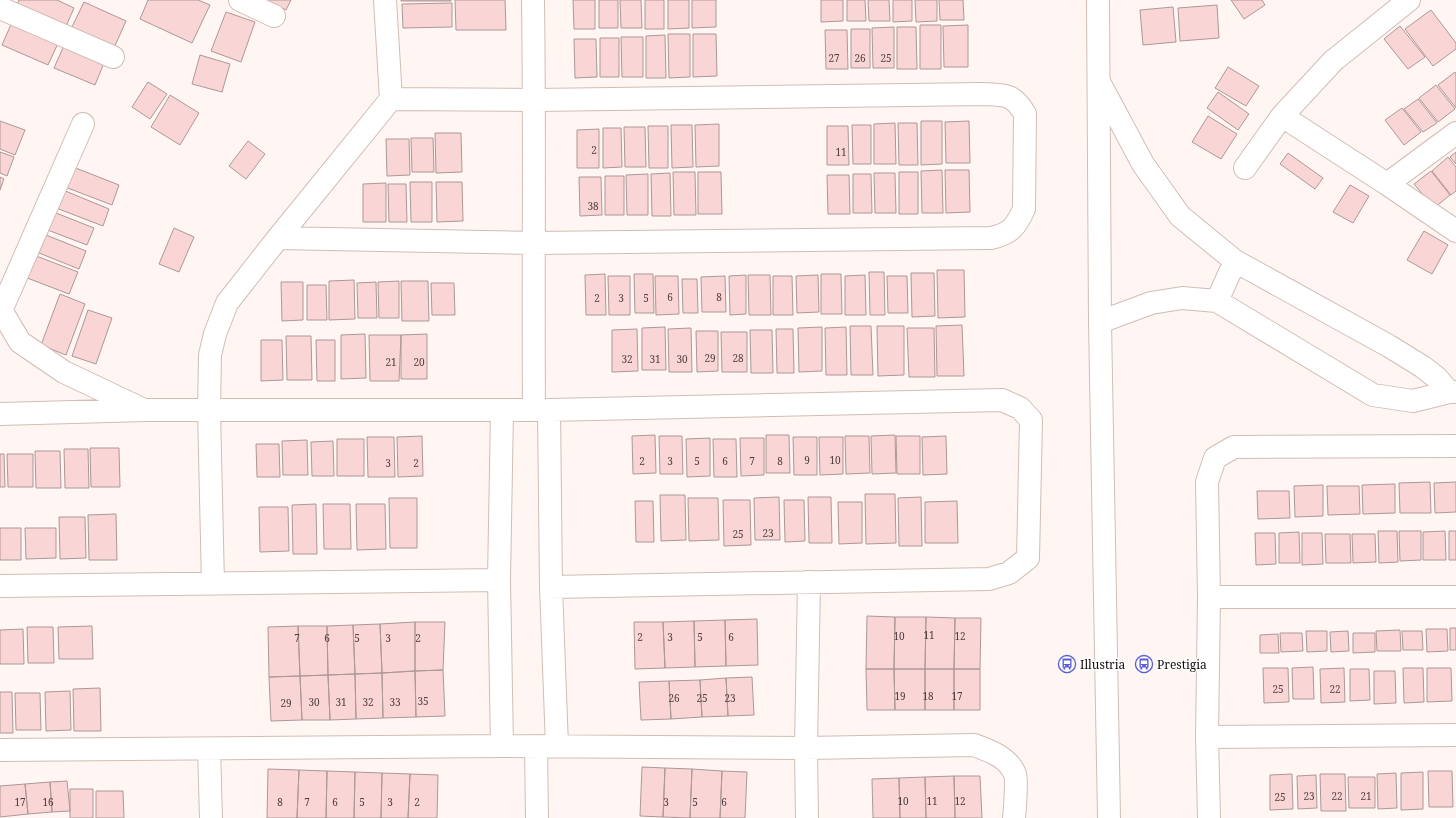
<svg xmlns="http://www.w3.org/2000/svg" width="1456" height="818" viewBox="0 0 1456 818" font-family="'Noto Serif',serif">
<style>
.building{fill:#fad5d5;stroke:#ad9797}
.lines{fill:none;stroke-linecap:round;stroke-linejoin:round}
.minor-casing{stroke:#d1bdb4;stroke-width:24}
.tertiary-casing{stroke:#d1bdb4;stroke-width:24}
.minor{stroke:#fff;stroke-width:22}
.tertiary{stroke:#fff;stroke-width:22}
.labels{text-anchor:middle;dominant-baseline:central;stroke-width:3;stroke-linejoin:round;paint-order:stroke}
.number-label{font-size:10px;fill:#4d3e3d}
.poi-label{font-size:12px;fill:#130c0a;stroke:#fff;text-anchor:start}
</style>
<rect width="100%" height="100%" fill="#fff6f3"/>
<!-- building -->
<path class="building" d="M19,0h38l17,8 -11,25 -49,-22z
M148,0h50l12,5 -18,38 -52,-24z
M265,0h26l-5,10z
M401,0h50v1h-50z
M455,0h50l1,30h-50z
M573,0h22v29h-21z
M599,0h19v28h-19z
M620,0h21l1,28h-21z
M645,0h19v29h-19z
M668,0h21v28l-21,1z
M692,0h24v27l-24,1z
M821,0h22v21l-22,1z
M847,0h18l1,21h-19z
M868,0h21l1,21h-21z
M893,0h19v21l-19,1z
M915,0h22v21l-21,1z
M939,0h24l1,20h-24z
M1231,0h31l3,5 -21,14z
M84,2l42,19 -12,27 -42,-21z
M452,3v24l-49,1 -1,-24z
M1217,5l2,33 -39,3 -2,-33z
M1173,7l3,35 -33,3 -3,-35z
M1431,10l25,33v6l-23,17 -28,-37z
M226,12l29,10 -14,40 -30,-11z
M13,20l46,21 -11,24 -46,-20z
M920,25h21v44h-21z
M968,25v42h-24l-1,-41z
M1400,26l25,31 -17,12 -24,-30z
M894,27v41h-21l-1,-40z
M897,27h19l1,42h-20z
M851,29h19v39h-19z
M825,30h22l1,39h-22z
M668,34h22v43l-21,1z
M693,34h23l1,42 -24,1z
M665,35l1,43h-20v-42z
M621,37h22v40h-21z
M600,38h19v39h-19z
M574,39h22l1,38 -22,1z
M66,41l40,17 -11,27 -41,-17z
M200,55l30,9 -8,28 -30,-8z
M1228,67l31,19 -13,20 -31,-18z
M1455,72l1,2v34l-18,-23z
M148,82l19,12 -17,25 -18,-12z
M1436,85l19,24 -17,13 -19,-24z
M1218,92l31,22 -11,16 -31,-22z
M170,95l29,18 -19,32 -29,-18z
M1418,99l19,24 -14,9 -19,-23z
M1402,108l19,24 -17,13 -19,-25z
M1208,116l29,18 -16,25 -29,-17z
M0,121l25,9 -10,25 -15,-6z
M921,121h21v43l-21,1z
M969,121l1,42h-24l-1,-41z
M895,123l1,41h-22v-40z
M898,123h19l1,42h-19z
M719,124v42l-23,1 -1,-42z
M671,125h21l1,42 -21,1z
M852,125h19v39h-18z
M648,126h20v42h-19z
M827,126h21l1,39h-22z
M624,127h21l1,40h-21z
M603,128h18l1,39 -19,1z
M599,129v39h-22v-38z
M435,133h26l1,39 -26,1z
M411,138h22l1,34h-22z
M386,139h23l1,36 -23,1z
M248,141l17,13 -19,25 -17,-13z
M0,152l14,5 -7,19 -7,-3z
M1456,152v12l-6,-7z
M1288,153l35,25 -8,11 -35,-25z
M1448,157l8,10v24l-5,4 -19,-24z
M68,165l51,20 -7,20 -52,-20z
M942,170l1,43h-21l-1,-42z
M945,170h24l1,42 -24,1z
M1431,171l19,24 -16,13 -20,-24z
M673,172h22l1,43h-22z
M698,172h23l1,42h-24z
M899,172h19v42h-19z
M670,173l1,43h-19l-1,-42z
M874,173h21l1,40h-21z
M648,174v41h-21l-1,-40z
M853,174h18l1,39h-19z
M827,175h22l1,39h-22z
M605,176h19v39h-19z
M0,177l4,2 -4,11z
M579,177h22l1,38 -22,1z
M410,182h22v40h-21z
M436,182h26l1,39 -26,1z
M386,183v39h-23v-38z
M388,184h18l1,38h-18z
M1350,185l19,11 -16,27 -20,-11z
M58,188l51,21 -6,17 -52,-20z
M51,211l43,17 -7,17 -42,-16z
M174,228l20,9 -15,35 -20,-8z
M1424,231l24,14 -16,29 -25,-14z
M46,235l40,16 -7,18 -40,-16z
M31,254l47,18 -9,22 -47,-18z
M937,270h27l1,47 -27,1z
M869,272h15l1,43h-15z
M911,273h23l1,43 -23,1z
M605,274l1,41h-20l-1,-40z
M634,274h19l1,39h-19z
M821,274h20l1,40h-21z
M746,275v39l-16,1 -1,-39z
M748,275h22l1,40h-22z
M818,275l1,37 -22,1 -1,-37z
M865,275l1,40h-21v-39z
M608,276h22v39h-21z
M655,276h23l1,38 -23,1z
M725,276l1,36h-24l-1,-35z
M773,276h19l1,39h-20z
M887,276h20l1,37h-20z
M682,279h15l1,34h-15z
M354,280l1,39 -26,1v-39z
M399,281v37h-20l-1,-36z
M401,281h27l1,40h-27z
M281,282h22v38l-21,1z
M376,282l1,36h-19l-1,-35z
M431,283h23l1,32h-23z
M307,285h19l1,35h-20z
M60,294l25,10 -19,51 -25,-10z
M88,310l24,8 -16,46 -24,-8z
M962,325l2,51h-27l-1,-50z
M850,326h21l2,49h-22z
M877,326h27v49l-26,1z
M665,327l1,43h-24v-42z
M822,327v44l-23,1 -1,-44z
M846,327l1,48h-21l-1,-47z
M691,328l1,44h-23l-1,-43z
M907,328h27l1,49h-26z
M637,329l1,42 -26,1v-42z
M776,329h17l1,44h-17z
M750,330h22l1,43h-22z
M696,331h22v40l-21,1z
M721,332h26v40h-25z
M365,334l1,44 -25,1v-44z
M427,334v45h-26v-44z
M369,335h32l-2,46h-29z
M286,336h25l1,44h-25z
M261,340h21l1,40 -22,1z
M316,340h19v41h-18z
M655,435l1,38 -23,1 -1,-38z
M766,435h23l1,38h-24z
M895,435l1,38 -24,1 -1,-38z
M422,436l1,40 -25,1 -1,-40z
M659,436h23l1,38h-23z
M845,436h24l1,37 -24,1z
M896,436h24v38h-23z
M946,436l1,38 -24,1 -1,-38z
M367,437h27l1,40h-27z
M793,437h24v38h-23z
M819,437h24v37l-23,1z
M710,438v38l-23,1 -1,-38z
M740,438h24v37l-23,1z
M337,439h27v37h-27z
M713,439h23l1,38h-23z
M307,440l1,35h-25l-1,-34z
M333,441l1,35h-22l-1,-34z
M256,444h23l1,33h-23z
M90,448h29l1,39h-29z
M64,449h24l1,39h-24z
M35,451h25l1,37h-25z
M0,454h4l1,33h-5z
M7,454h26v33h-25z
M1430,482l1,31h-31l-1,-30z
M1456,482v30l-21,1 -1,-30z
M1395,484v29l-32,1 -1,-29z
M1323,485v31l-28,1 -1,-31z
M1327,486h32l1,28 -32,1z
M1257,491h32l1,27 -32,1z
M865,494h30l1,49 -30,1z
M660,495h25l1,45 -25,1z
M779,497l1,43h-25l-1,-42z
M808,497h23l1,46h-23z
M921,497l1,49h-23l-1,-48z
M389,498h28v50h-27z
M688,498h30l1,42 -30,1z
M723,500h27l1,45 -27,1z
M784,500h20l1,41 -20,1z
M635,501h18l1,41h-18z
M957,501l1,42h-33v-41z
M838,502h24v41l-23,1z
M316,504l1,50h-24l-1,-49z
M323,504h27l1,45h-27z
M356,504h29l1,45 -29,1z
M259,507h29l1,44 -29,1z
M116,514l1,46h-28l-1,-45z
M59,517h26l1,41 -26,1z
M0,528h21v32h-21z
M25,528h31v30l-30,1z
M1378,531h19l1,31 -19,1z
M1399,531h22v29l-21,1z
M1445,531l1,29h-23v-28z
M1449,531h7v29h-7z
M1299,532l1,31h-21v-30z
M1255,533h20l1,31 -20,1z
M1302,533h20l1,31 -21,1z
M1325,534h25l1,29h-25z
M1352,534h23l1,28 -23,1z
M867,616l28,1 -1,52h-28z
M895,617h31l-1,52h-31z
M926,617l29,1 -1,51h-29z
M955,618h26l-1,51h-26z
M757,619l1,46 -32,1 -1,-46z
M725,620l1,46 -31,1 -1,-46z
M694,621l1,46 -30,1 -2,-46z
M415,622v49l-33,2 -2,-49z
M415,622h30l-2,48 -28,1z
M634,622h29l2,46 -30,1z
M380,624l2,49 -27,1 -2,-49z
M353,625l2,49 -27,1 -1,-49z
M92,626l1,33h-34l-1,-32z
M298,626l2,50 -31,1 -1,-50z
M298,626h29l1,49 -28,1z
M27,627h26l1,36h-26z
M1450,628h6v22h-6z
M23,629l1,35h-24v-34z
M1426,629h21l1,22 -21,1z
M1400,630l1,21h-24l-1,-20z
M1306,631h21v20l-20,1z
M1348,631l1,20 -18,1 -1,-20z
M1402,631h20l1,19h-20z
M1280,633h22l1,18 -22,1z
M1353,633h22v19l-22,1z
M1278,634l1,19h-19v-18z
M1313,667l1,32h-21l-1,-31z
M1263,668h25l1,34 -25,1z
M1344,668l1,34 -24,1 -1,-34z
M1403,668h20l1,34 -20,1z
M1427,668h24l1,33 -25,1z
M866,669h28l1,41h-28z
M894,669h31v41h-30z
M925,669h29v41h-29z
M954,669h26v41h-26z
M1350,669h19l1,31 -20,1z
M443,670l2,46 -29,1 -1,-46z
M415,671l1,46 -33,1 -1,-45z
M1374,671h21l1,32 -22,1z
M382,673l1,45 -27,1 -1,-45z
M355,674l1,45 -26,1 -2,-45z
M328,675l2,45h-28l-2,-44z
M300,676l2,44 -31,1 -2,-44z
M752,677l2,38 -26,1 -2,-38z
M726,678l2,38 -26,1 -2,-37z
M700,680l2,37 -31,2 -2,-38z
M669,681l2,38 -30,1 -2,-38z
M100,688l1,43h-27l-1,-42z
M70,691l1,39 -25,1 -1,-39z
M0,692h12l1,41h-13z
M15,693h25l1,37h-25z
M642,767l23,1 -2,49 -23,-1z
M665,768l27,1 -2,49 -27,-1z
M268,769l31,1 -2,48h-30z
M692,769l30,2 -2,47h-30z
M299,770l28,1 -1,47h-29z
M327,771l28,1 -1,46h-28z
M722,771l25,1 -2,46h-25z
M1428,771h24l1,36h-24z
M355,772l27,1 -1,45h-27z
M1423,772v37l-22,1v-37z
M382,773l28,1 -2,44h-27z
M1396,773l1,35 -19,1 -1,-35z
M410,774l28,1 -1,43h-29z
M1292,774l1,35 -23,1v-35z
M1320,774h25l1,37h-25z
M1316,775l1,33 -19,1 -1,-33z
M954,776l1,42h-29l-1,-41z
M954,776h26l2,42h-27z
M925,777l1,41h-26l-1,-40z
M1348,777h27v31h-26z
M899,778l1,40h-27l-1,-39z
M67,781l3,30 -18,1 -2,-30z
M50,782l2,30 -24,2 -3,-30z
M25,784l3,30 -28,3v-31z
M70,789h23v29h-23z
M96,791h27l1,27h-28z"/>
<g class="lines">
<!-- minor casing -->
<g class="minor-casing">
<path id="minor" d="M240,0l34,16
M533,0c2,137 0,273 1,410
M0,8l113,49
M1099,82l44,82 37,52 55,45 154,85 34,21 14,11 12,14
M1282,116l105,68 69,47
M1245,168l37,-52 51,-55 76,-61
M1387,184l69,-51
M278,238l255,5 458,-5c19,-4 25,-11 33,-29l1,-95c-12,-21 -21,-19 -43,-20l-447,6 -144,-1 -6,-99
M1217,301l18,-40
M1,310l19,32 44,30 78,37
M0,313l83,-189
M1100,322l51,-19 31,-5 35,3 156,94 40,6 36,-9h7
M549,410l2,177 6,159
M0,414l146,-4h403l453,-10 18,8 11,12 -3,138 -19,15 -20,6 -438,8
M213,584l-4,-174 1,-55 5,-21 12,-31 51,-65 113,-139
M0,586l499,-6
M1209,597h247
M1207,737l249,-2
M502,746l-3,-166 3,-169
M536,746l1,72
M209,749l2,69
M0,750l502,-4 304,2 168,-3c16,6 34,12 41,29 2,6 0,35 -1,44
M807,818l-1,-70 3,-166
M1209,818l-2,-81 2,-140 -2,-115 8,-24 19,-11 222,-1"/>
</g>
<!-- tertiary casing -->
<g class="tertiary-casing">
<path id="tertiary" d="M1098,0l2,322 9,496"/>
</g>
<!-- minor -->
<use href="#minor" class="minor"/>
<!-- tertiary -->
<use href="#tertiary" class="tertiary"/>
</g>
<!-- icons -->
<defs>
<g id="bus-ring" transform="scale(0.9)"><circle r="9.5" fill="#fff" stroke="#5b5fd7" stroke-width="1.5"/><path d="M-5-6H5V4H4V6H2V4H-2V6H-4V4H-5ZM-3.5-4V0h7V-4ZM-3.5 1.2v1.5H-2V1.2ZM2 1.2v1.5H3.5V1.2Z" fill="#5b5fd7"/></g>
</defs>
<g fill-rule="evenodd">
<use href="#bus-ring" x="1067" y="664"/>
<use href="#bus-ring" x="1144" y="664"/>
</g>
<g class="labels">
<!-- number labels -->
<g class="number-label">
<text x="834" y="58">27</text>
<text x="860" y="58">26</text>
<text x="886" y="58">25</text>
<text x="594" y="150">2</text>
<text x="841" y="152">11</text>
<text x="593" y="206">38</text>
<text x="670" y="297">6</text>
<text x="719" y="297">8</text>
<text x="597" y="298">2</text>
<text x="621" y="298">3</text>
<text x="646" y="298">5</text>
<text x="710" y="358">29</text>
<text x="738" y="358">28</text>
<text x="627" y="359">32</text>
<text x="655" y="359">31</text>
<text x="682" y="359">30</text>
<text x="391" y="362">21</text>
<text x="419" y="362">20</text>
<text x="807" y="460">9</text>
<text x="835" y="460">10</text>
<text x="642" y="461">2</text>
<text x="670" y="461">3</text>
<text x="697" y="461">5</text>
<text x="725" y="461">6</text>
<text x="752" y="461">7</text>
<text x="780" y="461">8</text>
<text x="388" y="463">3</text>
<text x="416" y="463">2</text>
<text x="768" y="533">23</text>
<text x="738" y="534">25</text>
<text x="929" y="635">11</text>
<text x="899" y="636">10</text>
<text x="960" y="636">12</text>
<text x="640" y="637">2</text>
<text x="670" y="637">3</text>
<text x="700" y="637">5</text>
<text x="731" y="637">6</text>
<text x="297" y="638">7</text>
<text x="327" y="638">6</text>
<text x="357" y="638">5</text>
<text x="388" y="638">3</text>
<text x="418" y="638">2</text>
<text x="1278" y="689">25</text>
<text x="1335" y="689">22</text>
<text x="900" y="696">19</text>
<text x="928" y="696">18</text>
<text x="957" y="696">17</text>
<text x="674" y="698">26</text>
<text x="702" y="698">25</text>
<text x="730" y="698">23</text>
<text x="423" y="701">35</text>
<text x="314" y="702">30</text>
<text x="341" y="702">31</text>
<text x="368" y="702">32</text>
<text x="395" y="702">33</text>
<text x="286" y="703">29</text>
<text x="1309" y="796">23</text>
<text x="1337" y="796">22</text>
<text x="1366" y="796">21</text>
<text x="1280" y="797">25</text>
<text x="903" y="801">10</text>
<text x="932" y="801">11</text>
<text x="960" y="801">12</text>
<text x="20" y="802">17</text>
<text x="48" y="802">16</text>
<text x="280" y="802">8</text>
<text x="307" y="802">7</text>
<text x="335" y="802">6</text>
<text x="362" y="802">5</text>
<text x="390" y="802">3</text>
<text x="417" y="802">2</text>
<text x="666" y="802">3</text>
<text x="695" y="802">5</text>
<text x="724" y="802">6</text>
</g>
<!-- poi labels -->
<g class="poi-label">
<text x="1080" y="664">Illustria</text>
<text x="1157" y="664">Prestigia</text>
</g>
</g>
</svg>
